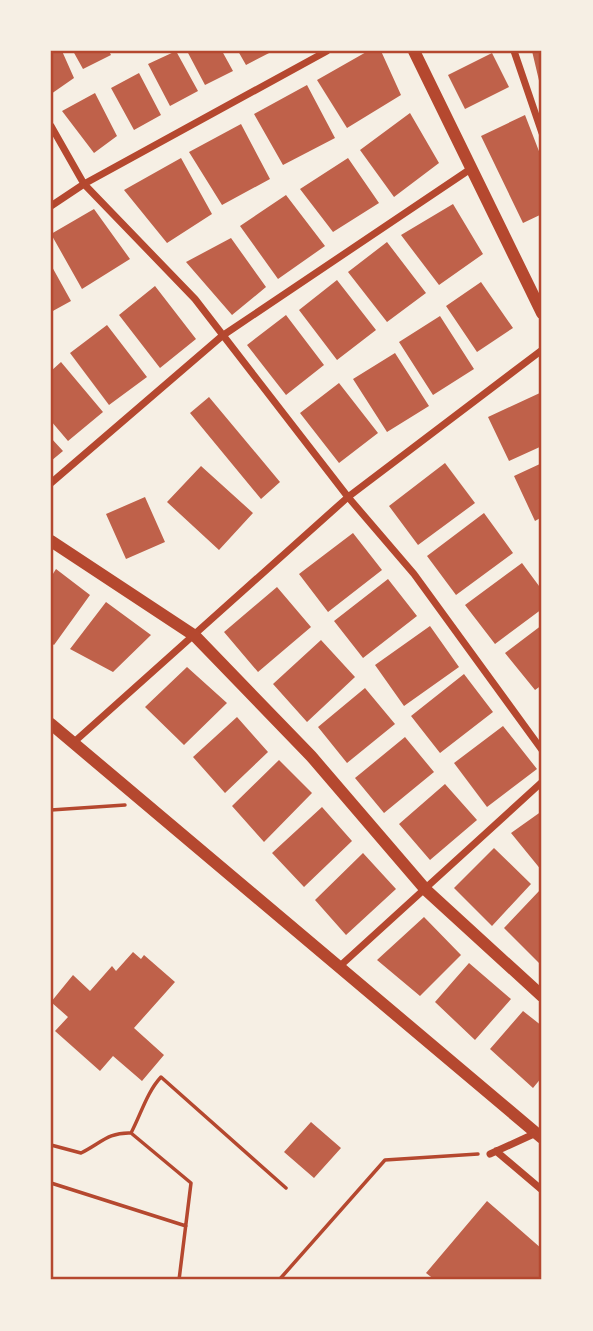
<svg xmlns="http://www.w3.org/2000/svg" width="593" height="1331" viewBox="0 0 593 1331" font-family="'Nunito Sans',sans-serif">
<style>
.building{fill:#bf614a}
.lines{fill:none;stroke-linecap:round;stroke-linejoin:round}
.path{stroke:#b5482f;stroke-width:3.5}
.minor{stroke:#b5482f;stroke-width:7}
.tertiary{stroke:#b5482f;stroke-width:12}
.neatline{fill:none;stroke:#b5482f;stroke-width:2.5}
</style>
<rect width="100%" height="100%" fill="#f6efe4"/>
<!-- building -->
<path class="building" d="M51,51h11l12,27 -23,16z
M73,51h36l2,4 -28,14z
M176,51l22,40 -28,15 -22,-42z
M187,51h35l11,20 -28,14z
M238,51h35l-27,14z
M368,51h13l20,44 -54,33 -30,-48z
M532,51h10v38h-1z
M492,53l17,34 -44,22 -17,-34z
M139,73l22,42 -27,15 -23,-42z
M307,85l28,53 -52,27 -29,-51z
M95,93l22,43 -23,17 -32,-42z
M410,113l29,50 -45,34 -34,-47z
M525,115l17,44v55l-19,9 -42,-87z
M241,124l29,55 -48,26 -33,-53z
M181,158l31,56 -45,29 -43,-53z
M348,158l31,45 -46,29 -33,-43z
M286,195l39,51 -47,33 -38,-53z
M453,204l30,50 -44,31 -38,-50z
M94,209l36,50 -48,30 -31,-55z
M231,238l35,49 -34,28 -46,-53z
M387,242l39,51 -39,29 -39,-50z
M51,265l20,36 -20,11z
M337,280l39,50 -39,30 -38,-50z
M481,282l32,46 -36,24 -31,-46z
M155,286l41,53 -36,29 -41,-53z
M286,315l38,50 -38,30 -39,-50z
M440,316l34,53 -41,26 -34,-53z
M107,325l40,52 -38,28 -39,-52z
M395,353l34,53 -42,26 -34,-53z
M61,362l42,50 -35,29 -17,-20v-50z
M339,383l39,50 -39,30 -39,-50z
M542,392v54l-33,15 -21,-44z
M209,397l71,85 -19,17 -71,-86z
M51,438l12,13 -12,10z
M445,463l30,40 -57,42 -29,-39z
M542,463v54l-7,4 -21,-45z
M201,466l52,47 -34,37 -52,-48z
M145,497l20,45 -39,17 -20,-45z
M484,513l29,40 -57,42 -29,-39z
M353,533l29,37 -54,42 -29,-38z
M522,563l20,27v19l-47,35 -30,-39z
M56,569l34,26 -36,50 -3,-2v-66z
M388,579l29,37 -54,42 -29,-37z
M277,587l34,40 -53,45 -34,-40z
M106,602l45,33 -38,37 -43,-23z
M542,625v60l-7,5 -30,-37z
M430,626l29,41 -55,39 -29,-41z
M321,640l34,37 -48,45 -34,-38z
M187,667l40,36 -43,42 -39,-38z
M464,674l29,38 -53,41 -29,-37z
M365,688l30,36 -48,39 -29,-36z
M237,717l31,35 -43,41 -32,-36z
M503,726l34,43 -50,38 -33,-44z
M405,737l29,35 -50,41 -29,-35z
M279,760l33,33 -48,49 -32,-36z
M445,784l32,36 -47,40 -31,-36z
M322,807l30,34 -48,46 -32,-34z
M542,811v60l-31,-38z
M494,848l37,36 -39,42 -38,-38z
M363,853l33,36 -50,46 -31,-35z
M540,890l2,3v73l-38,-38z
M424,917l37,38 -41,41 -43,-36z
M133,952l8,7 3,-4 31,27 -41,46 30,27 -22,26 -29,-25 -13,15 -45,-40 13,-14 -17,-15 22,-27 17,16 22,-25 4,5z
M469,963l42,36 -36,41 -40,-38z
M523,1011l19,15v51l-9,11 -43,-39z
M311,1122l30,26 -27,30 -30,-26z
M487,1201l55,48 -1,31h-106l-9,-7z"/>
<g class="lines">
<!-- path -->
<path class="path" d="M51,810l74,-5
M131,1133c10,-19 16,-41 30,-56l125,111
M51,1145l30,8c19,-9 27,-21 50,-20l60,50 -12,97
M51,1183l135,43
M279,1280l106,-120 93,-6"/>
<!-- minor -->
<path class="minor" d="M514,51l28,82
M51,126l33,58 111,115 153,198 66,77 128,176
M51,206l33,-22 243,-133
M51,483l171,-147 250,-168
M73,743l275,-246 194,-147
M340,966l202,-184
M496,1151l46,39
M490,1154l46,-21"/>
<!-- tertiary -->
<path class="tertiary" d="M414,51l128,262
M51,541l144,95 116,120 115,134 116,106
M51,724l491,414"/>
</g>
<!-- border -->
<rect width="593" height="1331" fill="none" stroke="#f6efe4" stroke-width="105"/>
<rect x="52" y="52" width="488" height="1226" class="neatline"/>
</svg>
